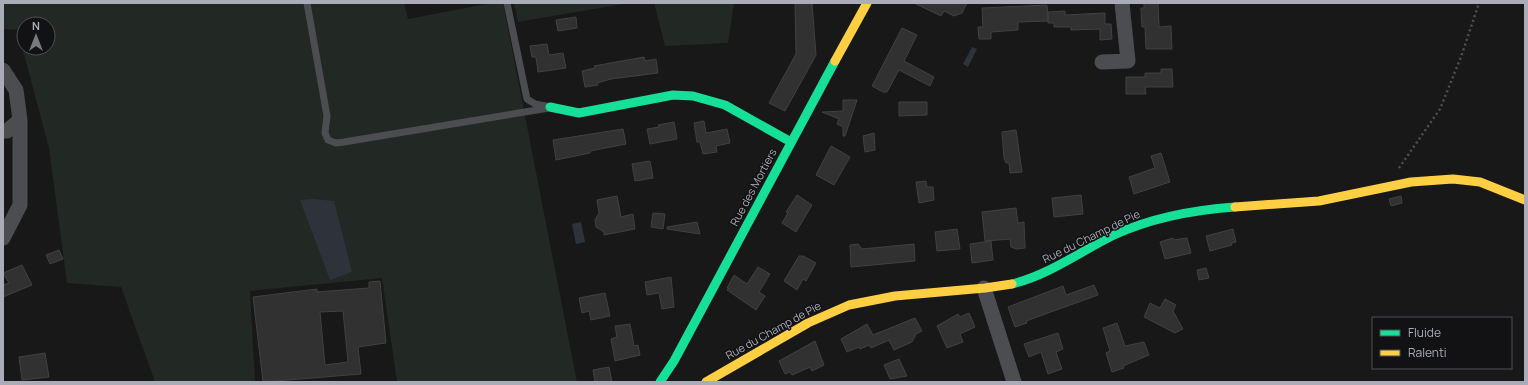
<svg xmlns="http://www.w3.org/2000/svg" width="1528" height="385" viewBox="0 0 1528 385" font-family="Manrope,sans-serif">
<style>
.green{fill:#222823;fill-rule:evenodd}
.water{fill:#2e333b}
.building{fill:#313132;stroke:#414144;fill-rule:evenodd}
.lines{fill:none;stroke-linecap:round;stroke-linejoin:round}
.path{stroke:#4e4f52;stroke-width:2.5;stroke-dasharray:2 3;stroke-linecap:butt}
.lane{stroke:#4c4d50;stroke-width:7}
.street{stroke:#4c4d50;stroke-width:15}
.fast{stroke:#16e098;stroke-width:9}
.slow{stroke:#ffcf43;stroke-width:9}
.labels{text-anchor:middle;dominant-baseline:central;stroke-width:3;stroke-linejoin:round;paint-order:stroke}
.street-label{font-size:11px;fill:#aaadb8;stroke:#121214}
</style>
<rect width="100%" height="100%" fill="#181818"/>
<!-- green -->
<path class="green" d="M3,3h401l4,16 84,-16h11l74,379h-180l-15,-104 -132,13 5,91h-100l-34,-95 -54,-4 -18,-135 -27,-101 1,-17 -20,-1zM24,24h24v24h-24z
M514,3h115l-111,19z
M654,3h80l-6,40 -63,3z"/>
<!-- water -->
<path class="water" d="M972,47l5,2 -9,18 -5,-3z
M313,199l21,2 18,71 -22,8 -30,-80z
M581,222l4,20 -9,2 -4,-20z"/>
<!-- building -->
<path class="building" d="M795,3h17l4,52 -31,56 -16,-8 27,-49z
M914,3h53l-5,10 -8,3 -10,-5 -3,5z
M1144,3h14l1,24 12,-1 1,23h-26l-1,-22h-3l-1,-19h3z
M1047,5l1,16 -30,1v8l-27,2v7h-12l-1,-12h5l-1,-19z
M1065,11v4l40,-2v11h6l1,15 -12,1v-11l-29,1v-3h-17v-4h-6v-11z
M576,17l1,11 -19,3 -2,-11z
M902,28l15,7 -13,26 30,16 -4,9 -31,-16 -12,22h-4l-11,-6z
M547,44l2,11 14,-2 3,15 -28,4 -2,-15h-4l-2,-11z
M644,57l1,4 11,-2 2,14 -47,6 -14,4 1,2 -13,2 -3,-16 13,-3 -1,-2z
M1161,69h11l1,18h-28l1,7h-20v-17h19v-4h16z
M843,100h14l-12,36h-2v-9l-6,-3 2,-5 -17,-7 21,-1z
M899,102h28v13l-28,1z
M704,121l2,12 21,-4 3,14 -14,3 1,6 -14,2 -3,-12h-3l-3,-19z
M674,122l3,17 -27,5 -3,-15 12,-2 -1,-2z
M623,129l3,15 -36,7v2l-34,7 -3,-20z
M1016,130l6,42 -12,1 -1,-10h-3l-2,-5 -2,-26z
M874,133l1,17 -10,2 -2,-16z
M831,146l19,11 -16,28 -18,-10z
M1161,153l9,29 -36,12 -5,-17 26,-9 -4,-12z
M650,161l3,17 -18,3 -3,-17z
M926,181l1,6h6l1,13 -15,3 -3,-21z
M797,195l15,10 -16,27 -14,-9 6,-10 -2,-1z
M1081,195l2,19 -29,3 -2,-19z
M617,196l4,21 12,-3 2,15 -31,6v-3l-8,-5 -1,-7 4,-7 -2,-13z
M1401,196l1,7 -11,3 -2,-7z
M1016,208l2,15 6,-1 1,26 -9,1 -5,-2 -1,-8 -25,2 -3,-29z
M653,213l12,1 -2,15 -12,-2z
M697,222l3,12 -33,-5v-2z
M957,229l3,20 -23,2 -2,-19z
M1233,229l3,13 -5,1 1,2 -22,6 -4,-15z
M1173,238v2l14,-2 4,15 -26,6 -5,-17z
M991,241l2,19 -21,3 -2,-19z
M858,244l4,5 52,-5 1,17 -64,6 -1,-22z
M59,250l4,9 -13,5 -4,-9z
M799,256h4l13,7 -10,18 -3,-2 -6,11 -13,-9z
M22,265l10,20 -29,12v-12l6,-2 -6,-10z
M758,267l12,7 -11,18 6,4 -9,14 -29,-20 2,-2h-2l7,-13 13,9z
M1206,268l3,10 -10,2 -2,-10z
M671,277l3,30 -12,2 -3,-16 -12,2 -2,-13z
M380,281l6,62 -28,4 3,27 -98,8 -10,-85 64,-8v3l52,-4v-6zM343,311l5,51 -23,3 -5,-53z
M1094,285l4,10 -72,26 1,2 -12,4 -7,-20 55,-21 3,9z
M605,293l5,23 -19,4 -2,-9 -7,2 -3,-15z
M1165,299l11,6 -3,6 10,18 -8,4 -31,-16 6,-14 10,5z
M969,313l6,14 -15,7 3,8 -16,6 -10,-22 21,-12 2,3z
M915,318l7,13 -6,3 -4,8 -18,8 -5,-10 -18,8 -2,-3 -9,4 -1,-2 -12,5 -6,-13 26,-15 6,11z
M1117,323l8,23 19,-4 5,13 -26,11 1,2 -12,4 -6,-19 4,-2 -7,-23z
M630,324l4,22 4,-1 2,10 -25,6 -4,-22 6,-2 -2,-11z
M1058,333l5,16 -7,3 6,17 -14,5 -7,-22 -12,5 -5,-13z
M815,341l9,24 -12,6 -2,-4 -18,8 -2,-3 -5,2 -6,-13z
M45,353l4,24 -27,3 -3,-23z
M899,359l8,17 -17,3 -6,-14z
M609,367l3,15h-17l-2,-12z"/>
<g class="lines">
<!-- path -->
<path class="path" d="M1399,168l41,-59 21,-52 18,-54"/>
<!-- lane -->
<path class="lane" d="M307,3l20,113 -2,17 3,7 8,3 8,-1 205,-34
M507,3l20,96 8,5 11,2"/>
<!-- street -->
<path class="street" d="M1102,62l26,-1 -6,-58
M3,70l13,20 4,30v85l-17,33
M3,131h4l13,-11
M984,288l30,94"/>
<!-- fast -->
<path class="fast" d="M550,107l29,6 94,-18 20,1 32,9 66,37
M1012,284c37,-9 69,-33 102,-49 39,-18 79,-25 121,-28
M660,382l14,-21 161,-300"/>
<!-- slow -->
<path class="slow" d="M835,61l32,-58
M1235,207l84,-6 92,-19 42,-3 27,3 45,18
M706,382l102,-59 41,-18 46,-9 90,-8 27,-4"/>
</g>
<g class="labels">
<!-- street labels -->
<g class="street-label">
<text transform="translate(753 187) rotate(-62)">Rue des Mortiers</text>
<text transform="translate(1091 236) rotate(-26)">Rue du Champ de Pie</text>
<text transform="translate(773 330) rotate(-29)">Rue du Champ de Pie</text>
</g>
</g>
<!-- border -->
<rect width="1528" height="385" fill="none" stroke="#aaadb8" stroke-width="8"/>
<!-- legend -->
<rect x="1372" y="317" width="140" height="52" fill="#121214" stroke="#4f5056"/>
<rect x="1380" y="330" width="20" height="6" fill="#16e098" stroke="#4f5056"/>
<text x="1408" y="337" font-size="12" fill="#aaadb8">Fluide</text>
<rect x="1380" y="350" width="20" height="6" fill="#ffcf43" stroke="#4f5056"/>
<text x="1408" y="357" font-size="12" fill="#aaadb8">Ralenti</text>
<!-- north arrow -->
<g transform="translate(36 36)"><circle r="19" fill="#121214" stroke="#4f5056"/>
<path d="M0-3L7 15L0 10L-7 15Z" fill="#777980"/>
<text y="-6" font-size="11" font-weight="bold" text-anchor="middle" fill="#aaadb8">N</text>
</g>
</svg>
